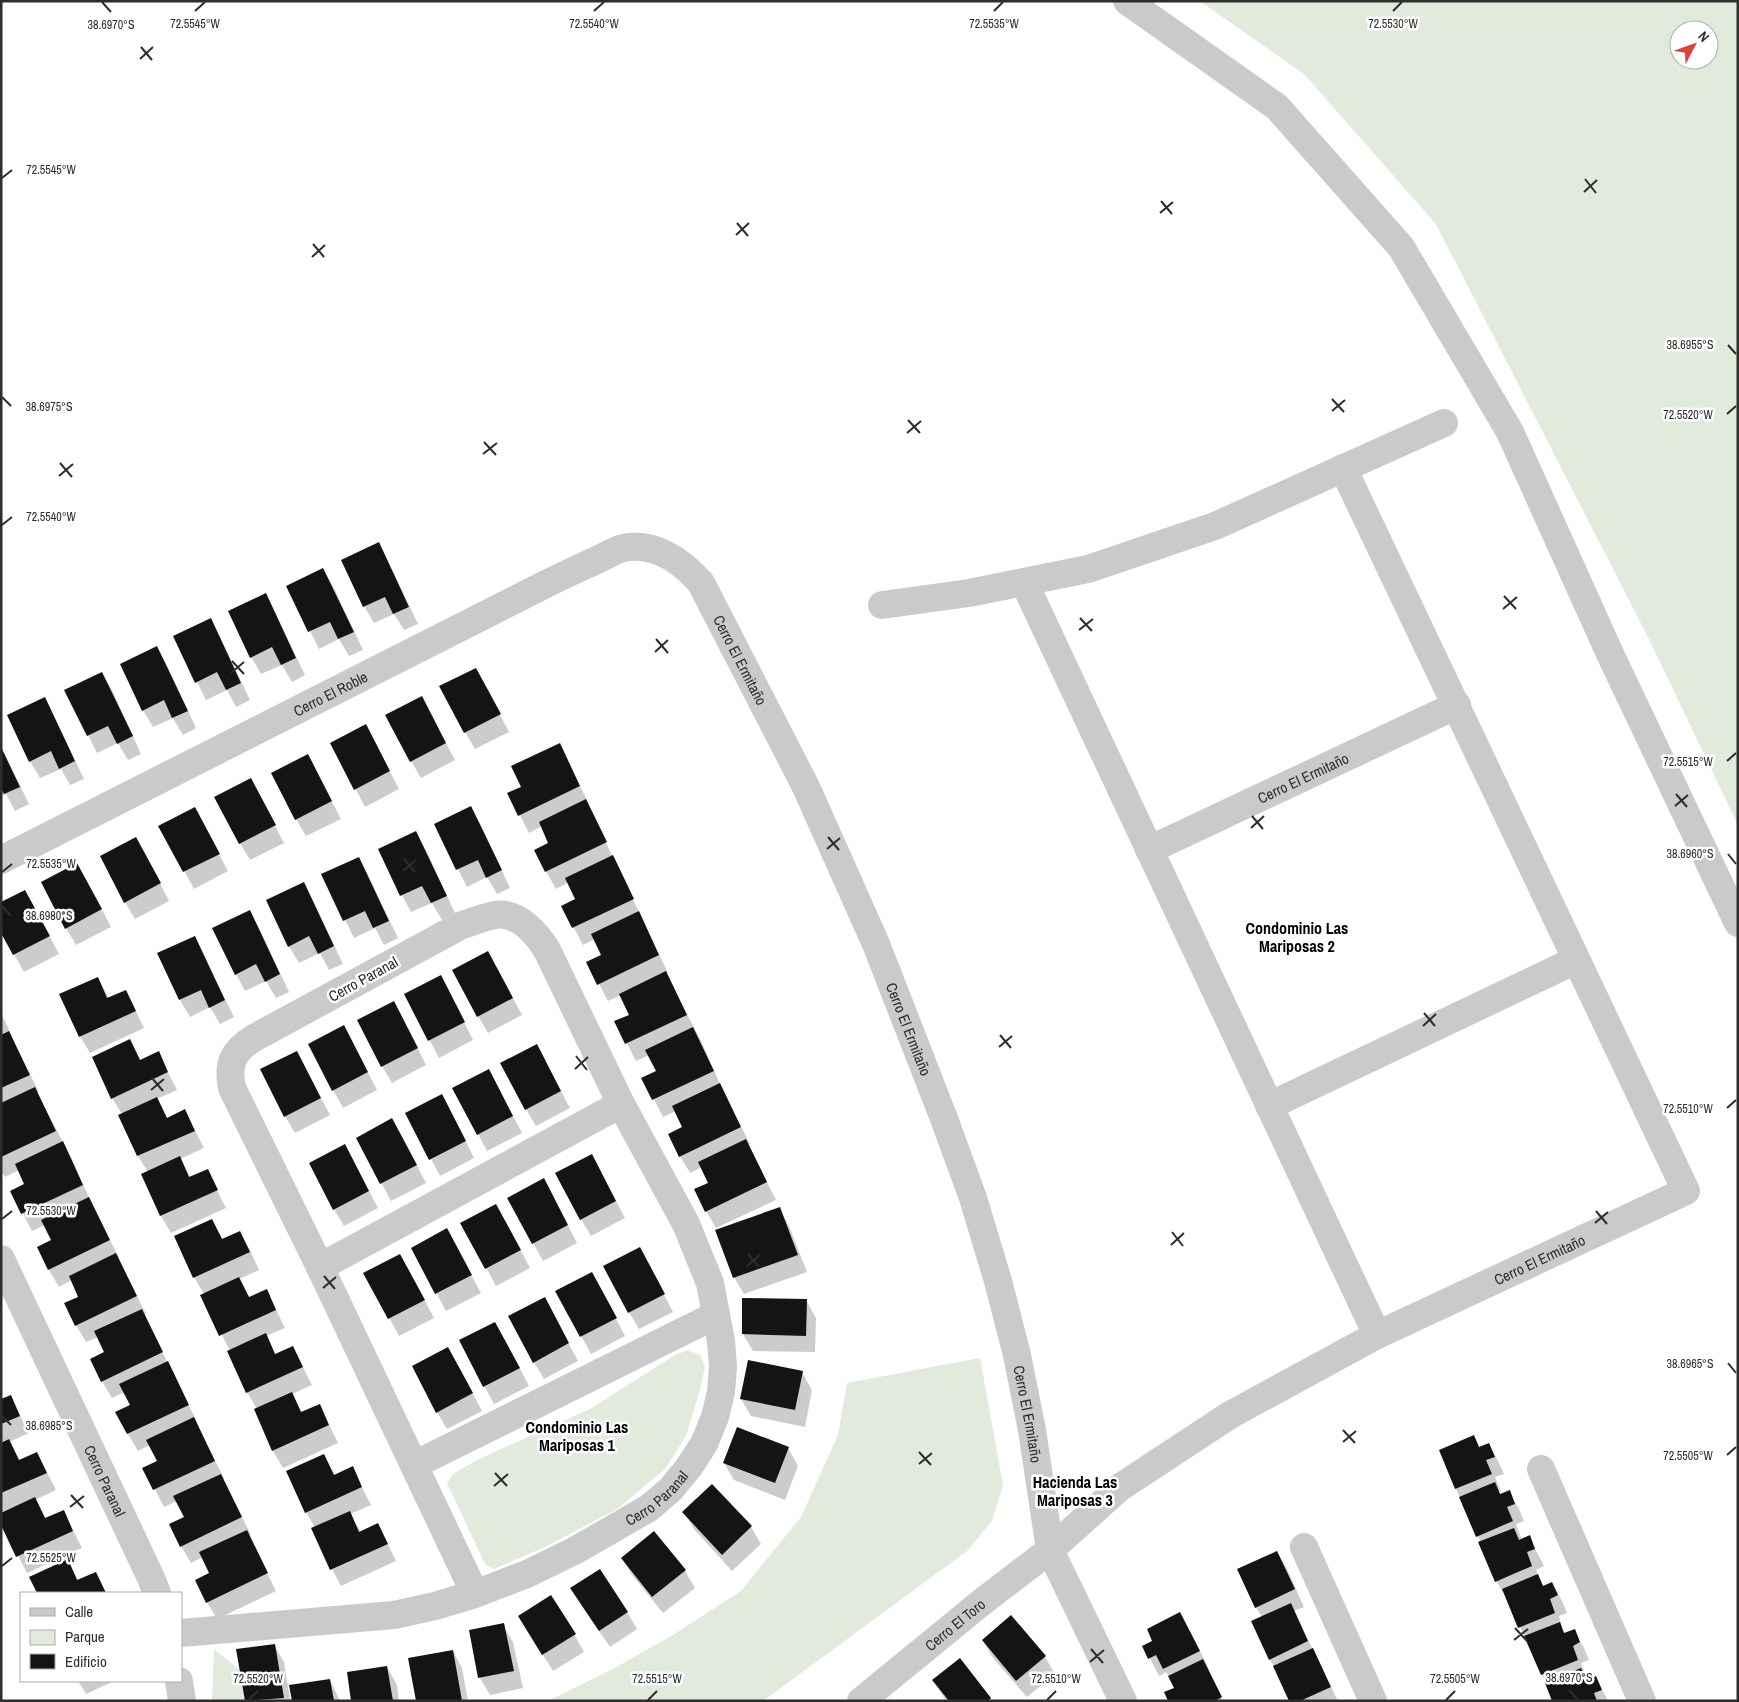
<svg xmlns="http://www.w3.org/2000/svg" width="1739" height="1702" viewBox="0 0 1739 1702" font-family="'Archivo Narrow',sans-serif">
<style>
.green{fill:#e1eadb;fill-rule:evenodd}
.shadow{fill:#0003}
.building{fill:#141414}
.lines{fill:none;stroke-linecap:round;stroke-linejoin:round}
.minor{stroke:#cacaca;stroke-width:28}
.ticks{fill:none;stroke:#2d2d2d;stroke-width:2}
.labels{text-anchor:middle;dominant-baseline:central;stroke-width:5;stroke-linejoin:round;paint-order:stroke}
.street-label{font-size:15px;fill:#2d2d2d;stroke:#fff}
.neighbourhood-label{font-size:16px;font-weight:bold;fill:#000;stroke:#fff}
.ticks-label{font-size:12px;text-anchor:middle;fill:#2d2d2d;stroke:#fff;stroke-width:5;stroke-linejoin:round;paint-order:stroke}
</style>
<rect width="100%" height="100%" fill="#fff"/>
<!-- green -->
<path class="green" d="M1200,1h538v824l-90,-188 -212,-413 -131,-149zM1679,30h30v30h-30z
M688,1350l12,5 5,12 -5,23 -14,46 -21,33 -48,40 -72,38 -51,22 -9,-5 -38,-81 6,-9 24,-14 113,-51 85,-54z
M980,1358l23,127 -11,36 -25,30 -204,150h-215l65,-32 60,-34 68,-44 60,-74 37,-82 9,-52z
M214,1649l27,22 4,30h-33z"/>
<!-- shadow -->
<path class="shadow" d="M378,544l10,17 30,63 -14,6 -10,-16 -20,9 -10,-17z
M323,569l10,17 30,64 -14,6 -10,-17 -20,10 -31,-63z
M266,595l9,17 30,63 -13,7 -10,-17 -21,9 -10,-17z
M210,620l10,17 30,63 -14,7 -9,-17 -21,10 -31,-63z
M157,648l10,17 29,63 -13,7 -10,-17 -20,9 -10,-17z
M102,673l10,17 29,64 -13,6 -10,-17 -21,10 -9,-18z
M485,686l24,46 -34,17 -10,-17z
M44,699l10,17 30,63 -14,6 -9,-16 -21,9 -10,-17z
M431,715l24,45 -34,18 -10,-17z
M366,726l33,63 -34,18 -33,-63z
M559,745l30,59 -1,1 80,168h-2l37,72 19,44 28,55 -2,1 28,55 -60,28 -10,-17 3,-28 -7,-16 -12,6 -10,-17 4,-29 -8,-16 -13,6 -20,-39 14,-7 -8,-16 -13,6 -20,-39 15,-7 -10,-20 -13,6 -9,-17 3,-29 -7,-16 -12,6 -20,-38 14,-7 -8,-18 -13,7 -10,-18 4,-28 -8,-17 -13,7 -20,-39 14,-6z
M1,746l28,58 -14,7 -9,-17 -5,2z
M317,773l24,46 -35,17 -10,-17z
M260,797l24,46 -34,17 -10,-17z
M471,808l10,17 29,63 -13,6 -10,-17 -20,10 -32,-63z
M160,826h44l24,45 -34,18z
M416,833l10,17 29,63 -13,7 -10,-17 -21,9 -9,-17z
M145,855l24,46 -34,18 -10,-17z
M358,858l10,17 30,63 -14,7 -9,-17 -21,10 -31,-63z
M87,882l24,45 -35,18 -10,-17z
M303,884l10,17 30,63 -14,6 -9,-17 -21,10 -10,-17z
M35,909l24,45 -35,18 -23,-42z
M249,911l10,17 30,64 -13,6 -10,-17 -21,10 -9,-17z
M194,937l40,80 -14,7 -10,-17 -20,10 -10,-17z
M498,970l24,45 -34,18 -10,-17z
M98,978l11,20 17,-7 18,37 -54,25 -10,-17z
M450,994l23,46 -34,18 -33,-63z
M1,1013l11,23 -1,1 28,55 -2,1 35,66 19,43 28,56h-1l28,56 -2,1 53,107 -1,1 28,55 -1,1 28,56 -2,1 27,55 -59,28 -10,-17 4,-29 -8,-16 -12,6 -10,-17 4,-28 -8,-17 -13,6 -20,-39 14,-7 -8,-16 -12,6 -10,-17 3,-28 -6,-14 -13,6 -10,-17 4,-28 -8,-16 -12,5 -10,-17 4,-28 -8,-17 -13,7 -10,-17 4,-29 -8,-16 -13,6 -20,-39 14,-7 -7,-15 -14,7 -4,-6z
M403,1019l23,46 -34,18 -10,-17z
M130,1041l11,20 17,-8 19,37 -20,9 10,20 18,-8 19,37 -24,11 11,19 16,-7 19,37 -55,25 -10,-17 -18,-41 5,-3 -10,-16 -18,-41 2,-1 -10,-16z
M353,1044l24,46 -34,18 -34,-63z
M297,1052l33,63 -35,18 -10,-17z
M546,1063l24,45 -34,18 -10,-17z
M498,1087l24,46 -35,18 -9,-17z
M451,1112l23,46 -34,18 -33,-63z
M402,1137l24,46 -35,18 -33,-63z
M345,1145l33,63 -34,18 -10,-17z
M601,1173l24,45 -34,18 -10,-17z
M553,1197l24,46 -34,18 -34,-63z
M779,1208l10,18 18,46 -63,22 -10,-17z
M212,1220l11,20 17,-7 10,17 9,20 -20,9 10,19 18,-7 18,37 -19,8 10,19 17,-7 19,37 -20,9 10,19 18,-7 18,37 -55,25 -10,-17 -18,-41 2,-1 -10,-17 -17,-41 -28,-56 2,-1 -10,-17z
M506,1222l24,46 -34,18 -34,-63z
M456,1247l25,46 -35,18 -34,-63z
M649,1266l24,46 -34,17 -10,-17z
M365,1273h45l24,45 -35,18z
M601,1290l24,46 -34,18 -34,-63z
M806,1300l10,18 -1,34 -62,-1 -10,-17z
M554,1316l24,45 -34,18 -10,-17z
M505,1340l24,46 -35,18 -34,-63z
M458,1365l24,46 -35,18 -10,-17z
M802,1372l10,18 -7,37 -54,-11 -10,-17z
M10,1396l19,37 -20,9 11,19 17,-8 19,37 -21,10 11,19 17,-8 19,37 -55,25 -26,-51v-122z
M1473,1437l7,11 9,-4 9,17 6,13 -9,3 6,14 -2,1 2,3 8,-3 10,17 5,12 -8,3 6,16 7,-3 15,29 -8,4 4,11 4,6 8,-3 10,17 5,12 -8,3 4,15 2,3 9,-3 10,17 5,12 -8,3 6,15 -2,1 2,3 9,-4 12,23h-54l-47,-103 -11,-17 -15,-38 -25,-54z
M788,1448l10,18 -13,34 -51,-20 -10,-17z
M324,1455l11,21 17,-8 19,37 -21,9 11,18 17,-8 18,37 -55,25 -9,-17 -19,-40 2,-1 -9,-16z
M684,1512l67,15 10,17 -29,27 -38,-42z
M1277,1552l10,17 17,38 -10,4 44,90h-48l-20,-42 -8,-42 -6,-10z
M622,1558l63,13 10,17 -32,25 -31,-38z
M67,1561l12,20 16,-7 11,19h-68l-7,-15z
M582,1606l45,6 10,17 -27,18z
M503,1625l10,17 10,46 -33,7 -10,-17z
M1190,1631l19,38h-2l16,32h-54l7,-13 -10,-16 -7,4 -15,-30z
M530,1634h44l10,18 -31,19z
M983,1641l62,16 10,17 -28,23 -34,-39z
M274,1645l10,17 6,37 40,-19 10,21h-93z
M453,1651l9,17 6,33h-51z
M387,1667l10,18 2,16h-46z
M78,1681h36l-28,13z
M934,1681l56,17 2,3h-46z"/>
<!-- building -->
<path class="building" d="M379,542l30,65 -16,7 -8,-17 -22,10 -22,-47z
M323,568l31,64 -16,7 -8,-17 -22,10 -22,-46z
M266,593l30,65 -15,7 -9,-18 -22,11 -22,-47z
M211,618l30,65 -15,7 -9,-18 -22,11 -22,-47z
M157,646l31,65 -16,7 -8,-18 -22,11 -22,-47z
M476,668l25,46 -37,19 -25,-47z
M102,672l31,64 -16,8 -9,-18 -21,10 -23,-46z
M422,696l24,47 -36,19 -25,-47z
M45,697l30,64 -16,8 -8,-18 -22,11 -22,-47z
M366,724l24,47 -36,19 -24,-47z
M560,743l20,43 -62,30 -11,-23 14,-6 -10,-21z
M1,747l19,40 -16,7 -3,-6z
M308,754l24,47 -37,19 -24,-47z
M251,778l25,47 -37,19 -25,-47z
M586,799l21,43 -62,30 -11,-22 14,-7 -9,-21z
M471,806l31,64 -16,8 -8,-18 -22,10 -22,-46z
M195,807l25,47 -37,18 -25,-46z
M416,831l31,65 -16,7 -9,-17 -22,10 -22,-47z
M136,837l25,46 -37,20 -24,-47z
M613,855l21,44 -62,29 -11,-22 14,-7 -10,-21z
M359,857l30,64 -16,7 -8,-17 -22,10 -22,-47z
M77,863l25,46 -37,20 -24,-47z
M304,882l30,64 -16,8 -9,-18 -21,11 -22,-47z
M25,890l25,46 -37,19 -12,-22v-31z
M250,910l30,64 -15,8 -9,-18 -21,11 -23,-47z
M639,911l20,44 -62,30 -11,-23 15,-7 -10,-21z
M195,936l30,64 -16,8 -8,-18 -22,10 -22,-47z
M488,951l25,47 -36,19 -25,-47z
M666,971l21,44 -62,29 -11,-23 15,-6 -10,-21z
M441,975l24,47 -37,19 -24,-47z
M98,977l9,21 19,-8 10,21 -57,26 -20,-43z
M394,1001l24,47 -37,19 -24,-47z
M344,1025l24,47 -36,19 -24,-47z
M693,1027l21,44 -62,29 -11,-22 15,-7 -11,-21z
M9,1031l21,44 -29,13v-53z
M130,1039l10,21 19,-9 9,21 -57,27 -19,-42z
M537,1044l24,47 -36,19 -25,-47z
M297,1051l24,47 -37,19 -24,-48z
M489,1069l24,47 -36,19 -25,-47z
M720,1083l21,44 -62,30 -11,-23 14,-7 -10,-21z
M35,1087l21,44 -55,26v-54z
M442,1094l24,47 -37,19 -24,-47z
M157,1097l10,21 18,-9 10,22 -58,25 -19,-41z
M392,1118l25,47 -37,19 -24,-46z
M746,1139l21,43 -62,30 -11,-23 14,-6 -10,-21z
M63,1141l20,44 -62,29 -11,-23 14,-7 -9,-20z
M345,1144l24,47 -36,19 -24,-47z
M592,1154l24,47 -36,19 -25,-47z
M180,1156l9,21 19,-8 10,21 -58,26 -19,-42z
M544,1178l24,47 -36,19 -25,-46z
M89,1197l21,43 -62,30 -11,-23 14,-7 -10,-20z
M496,1204l25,46 -36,19 -25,-46z
M780,1207l18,48 -65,23 -18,-48z
M212,1219l10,20 18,-8 10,21 -57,26 -19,-42z
M447,1228l25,47 -37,19 -24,-46z
M640,1247l25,47 -37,19 -25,-47z
M116,1253l21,43 -62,30 -11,-23 14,-6 -9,-21z
M400,1254l25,46 -37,19 -25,-46z
M592,1272l25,46 -37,19 -25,-46z
M239,1277l10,20 18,-8 9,21 -57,26 -19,-41z
M545,1297l24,46 -36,20 -25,-47z
M742,1298l65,1 -1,37 -64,-2z
M142,1309l21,43 -62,30 -11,-23 14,-7 -10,-21z
M495,1322l25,46 -37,19 -24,-47z
M266,1333l9,21 18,-8 10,21 -57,26 -19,-42z
M448,1347l25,46 -37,20 -24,-47z
M748,1360l55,11 -8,39 -55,-11z
M168,1361l21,44 -62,29 -12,-22 15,-7 -11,-21z
M292,1392l9,20 19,-8 9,21 -57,26 -18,-42z
M11,1395l9,21 -19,8v-25z
M194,1417l21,44 -62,29 -11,-22 15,-7 -11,-21z
M737,1427l52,20 -14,36 -52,-20z
M1474,1435l5,12 10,-4 6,14 -9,3 6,14 -37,15 -16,-39z
M9,1439l10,21 18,-8 10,21 -46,20v-50z
M324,1454l10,21 19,-9 9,21 -57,26 -19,-42z
M221,1474l21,43 -62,30 -11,-23 15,-7 -11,-21z
M1495,1482l5,12 10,-4 5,14 -8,3 6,14 -37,16 -17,-40z
M712,1484l40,42 -30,29 -40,-43z
M35,1497l10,21 19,-8 9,21 -57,26 -15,-32v-12z
M350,1511l9,21 19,-9 10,21 -58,26 -19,-42z
M1514,1528l5,12 11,-5 5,14 -8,3 5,14 -37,16 -17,-40z
M247,1530l21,43 -62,30 -11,-23 14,-7 -10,-21z
M654,1531l32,39 -34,27 -31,-39z
M1277,1551l18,38 -40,19 -18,-39z
M68,1559l9,21 19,-8 10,21h-69l-8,-16z
M600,1569l28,43 -29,19 -29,-43z
M1538,1574l5,12 9,-4 6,13 -8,4 5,14 -37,15 -16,-39z
M551,1595l25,39 -34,21 -24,-39z
M1291,1603l17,38 -39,19 -18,-39z
M1180,1612l20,39 -37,18 -7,-14 -8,4 -6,-13 10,-5 -5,-12z
M1011,1615l35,41 -30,25 -34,-41z
M1560,1622l4,11 11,-4 5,13 -7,4 5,14 -37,15 -17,-39z
M504,1623l10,48 -36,7 -9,-48z
M275,1644l9,54 -39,3 -9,-52z
M1313,1648l18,39 -31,14h-11l-16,-35z
M453,1650l9,51h-46l-8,-43z
M960,1658l31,40 -3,3h-39l-17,-21z
M1203,1659l19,38 -7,4h-47l-4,-9 10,-4 -6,-12z
M387,1666l6,35h-42l-4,-29z
M1581,1668l5,13 10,-5 6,14 -8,3 3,8h-45l-7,-18z
M330,1679l4,22h-42l-3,-16z"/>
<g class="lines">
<!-- minor -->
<g class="minor">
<path d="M1127,1l150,106 124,140 109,185 101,224 127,267"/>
<path d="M1024,582l353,753"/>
<path d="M882,605l87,-12 119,-24 127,-43 229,-103"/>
<path id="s1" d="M1149,850l308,-145"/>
<path id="s2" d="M1,860l547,-277c18,-9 36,-17 53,-25 7,-3 14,-8 22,-10 31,-6 58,12 78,35l105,204 70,157 67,172 30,82 25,83 19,74 15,75 18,120 73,151"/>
<path d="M1269,1106l307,-146"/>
<path id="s3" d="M1,1259l150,319 6,15"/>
<path d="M320,1267l301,-163"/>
<path d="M414,1465l302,-150"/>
<path d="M1541,1469l101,232"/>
<path d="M1304,1547l69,154"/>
<path id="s4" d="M181,1633l213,-18 41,-9 40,-12 52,-20 49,-24 73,-42 22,-19 18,-22 15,-23 11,-27 6,-25 2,-26 -2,-25 -11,-58 -24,-59 -65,-120 -74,-154c-10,-16 -29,-39 -52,-35 -11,2 -22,7 -33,10l-208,113c-21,13 -27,26 -22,50l88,179 155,327"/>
<path d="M179,1681l3,20"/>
<path id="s5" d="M861,1701l121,-99 68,-52 69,-62 111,-73 147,-80 309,-144c-115,-241 -227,-482 -343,-723"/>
</g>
</g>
<!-- ticks -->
<path class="ticks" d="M102,2l9,10M195,11l10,-9M594,11l10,-9M994,11l9,-9M1393,11l9,-9M141,47l11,13M140,59l13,-12M2,178l10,-8M1585,179l11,14M1584,192l13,-12M1161,201l11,13M1160,213l13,-11M737,223l11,13M736,235l13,-12M313,244l11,13M312,257l13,-12M1728,345l8,9M2,397l9,9M1332,399l12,13M1332,411l13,-11M1727,414l9,-8M908,420l12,13M907,433l14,-12M484,442l12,13M483,454l14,-11M60,463l12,14M59,476l14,-12M2,525l10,-8M1504,596l12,13M1503,609l14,-12M1080,618l12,13M1079,630l14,-11M656,639l12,14M655,652l13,-12M232,661l12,13M231,673l13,-11M1727,761l9,-8M1676,794l11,13M1675,806l13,-11M1252,816l11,13M1251,828l13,-12M828,837l11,13M827,849l13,-11M1728,854l8,10M404,859l11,13M403,871l13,-11M2,872l10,-8M2,906l9,10M1424,1013l11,13M1423,1026l13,-12M1000,1035l11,13M999,1047l13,-11M576,1056l11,14M575,1069l13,-12M152,1078l11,13M151,1090l13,-11M1727,1108l9,-8M1596,1211l11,13M2,1219l10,-8M1595,1223l13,-11M1172,1232l11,14M1171,1245l13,-12M748,1254l11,13M747,1266l13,-11M324,1276l11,13M323,1288l13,-11M1728,1363l8,10M2,1416l9,9M1343,1430l12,13M1343,1442l13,-11M919,1452l12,13M1727,1455l9,-8M919,1464l13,-11M495,1473l12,13M494,1486l14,-12M71,1495l12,13M70,1507l14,-11M2,1566l10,-8M1515,1628l12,13M1514,1640l14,-11M1091,1649l12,14M1090,1662l14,-12M1569,1690l9,10M248,1700l10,-9M648,1700l9,-9M1047,1700l9,-9M1446,1700l9,-9"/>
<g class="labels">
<!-- street labels -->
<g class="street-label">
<text stroke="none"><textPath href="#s2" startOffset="872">Cerro El Ermitaño</textPath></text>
<text stroke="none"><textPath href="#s2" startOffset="369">Cerro El Roble</textPath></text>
<text stroke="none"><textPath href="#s1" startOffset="170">Cerro El Ermitaño</textPath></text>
<text transform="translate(363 979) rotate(-29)">Cerro Paranal</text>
<text stroke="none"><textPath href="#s2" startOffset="1278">Cerro El Ermitaño</textPath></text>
<text stroke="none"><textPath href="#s5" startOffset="814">Cerro El Ermitaño</textPath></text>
<text stroke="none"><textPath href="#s2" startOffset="1682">Cerro El Ermitaño</textPath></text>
<text stroke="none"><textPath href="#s3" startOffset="245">Cerro Paranal</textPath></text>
<text stroke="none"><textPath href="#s4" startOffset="504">Cerro Paranal</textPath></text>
<text stroke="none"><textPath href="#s5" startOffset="121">Cerro El Toro</textPath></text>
</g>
<!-- neighbourhood labels -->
<g class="neighbourhood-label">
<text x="1297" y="928">Condominio Las<tspan x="1297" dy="18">Mariposas 2</tspan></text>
<text x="577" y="1427">Condominio Las<tspan x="577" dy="18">Mariposas 1</tspan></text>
<text x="1075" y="1482">Hacienda Las<tspan x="1075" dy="18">Mariposas 3</tspan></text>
</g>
</g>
<g class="ticks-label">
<text x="195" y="28">72.5545°W</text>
<text x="594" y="28">72.5540°W</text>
<text x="994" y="28">72.5535°W</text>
<text x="1393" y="28">72.5530°W</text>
<text x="111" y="29">38.6970°S</text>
<text x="51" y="174">72.5545°W</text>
<text x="1690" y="349">38.6955°S</text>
<text x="49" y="411">38.6975°S</text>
<text x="1688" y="419">72.5520°W</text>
<text x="51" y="521">72.5540°W</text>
<text x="1688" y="766">72.5515°W</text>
<text x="1690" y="858">38.6960°S</text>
<text x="51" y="868">72.5535°W</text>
<text x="49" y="920">38.6980°S</text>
<text x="1688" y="1113">72.5510°W</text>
<text x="51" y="1215">72.5530°W</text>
<text x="1690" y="1368">38.6965°S</text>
<text x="49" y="1430">38.6985°S</text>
<text x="1688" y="1460">72.5505°W</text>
<text x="51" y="1562">72.5525°W</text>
<text x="1569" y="1682">38.6970°S</text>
<text x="258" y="1683">72.5520°W</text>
<text x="657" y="1683">72.5515°W</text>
<text x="1056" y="1683">72.5510°W</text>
<text x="1455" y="1683">72.5505°W</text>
</g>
<!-- border -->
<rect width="1739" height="1702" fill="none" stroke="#2d2d2d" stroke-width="5"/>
<!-- legend -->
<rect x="20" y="1592" width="162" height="90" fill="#ffffff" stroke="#ababab"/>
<rect x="30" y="1608" width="25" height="8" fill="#cacaca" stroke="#ababab"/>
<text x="65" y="1617" font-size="15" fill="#2d2d2d">Calle</text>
<rect x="30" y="1630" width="25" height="15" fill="#e1eadb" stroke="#ababab"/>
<text x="65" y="1642" font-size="15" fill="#2d2d2d">Parque</text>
<rect x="30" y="1654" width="25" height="15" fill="#141414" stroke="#ababab"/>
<text x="65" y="1667" font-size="15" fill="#2d2d2d">Edificio</text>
<!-- north arrow -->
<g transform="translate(1694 45) rotate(49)"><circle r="24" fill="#ffffff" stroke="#ababab"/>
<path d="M0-4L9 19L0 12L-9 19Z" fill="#de4135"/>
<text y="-8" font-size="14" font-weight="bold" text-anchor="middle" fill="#2d2d2d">N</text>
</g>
</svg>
